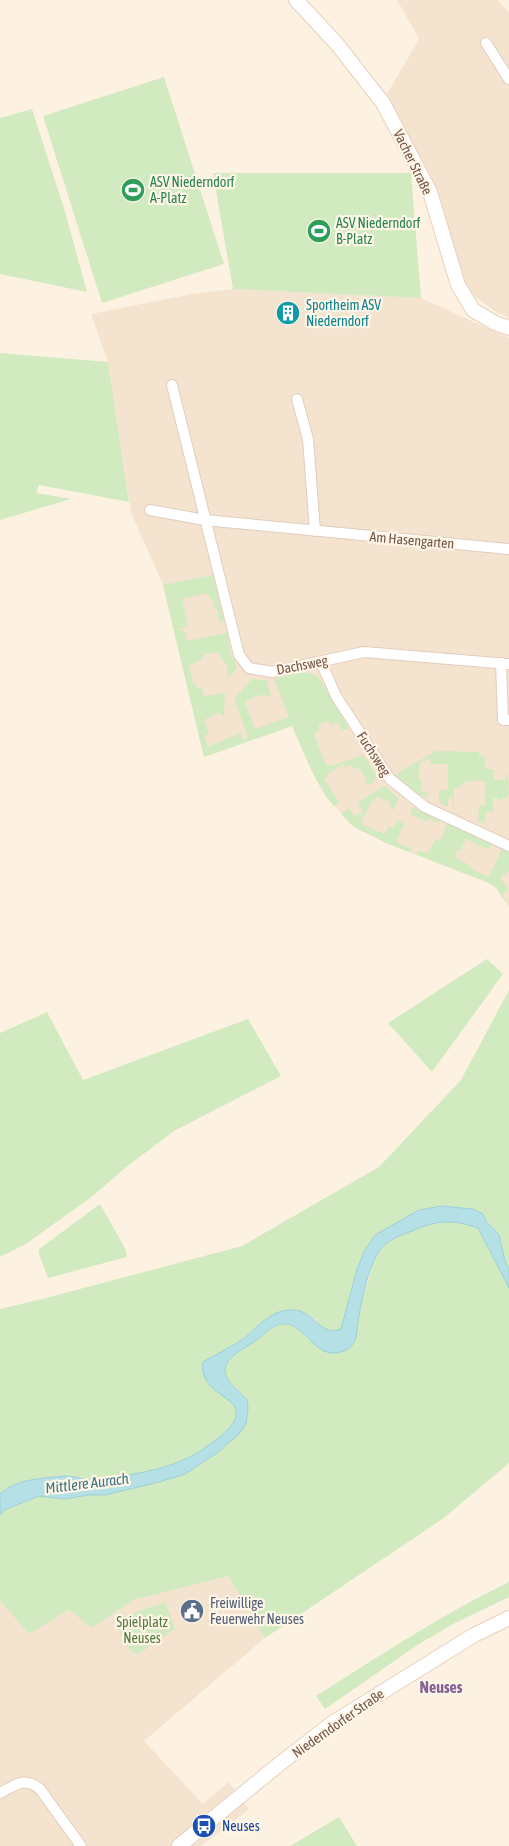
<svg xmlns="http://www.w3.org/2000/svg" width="509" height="1846" viewBox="0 0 509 1846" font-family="'Asap Condensed',sans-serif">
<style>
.residential{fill:#f4e3cf}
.green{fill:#d1eac0}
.water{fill:#b5e0e6;stroke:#9bd0d8}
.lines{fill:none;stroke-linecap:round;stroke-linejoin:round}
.street-casing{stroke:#e1cdbd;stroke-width:12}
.secondary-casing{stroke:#e8d0bd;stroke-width:16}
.street{stroke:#fff;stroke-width:10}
.secondary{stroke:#fff;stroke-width:14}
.labels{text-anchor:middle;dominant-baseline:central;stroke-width:4.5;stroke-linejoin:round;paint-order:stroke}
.street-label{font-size:14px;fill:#745748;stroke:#fff6e8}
.leisure-label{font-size:14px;fill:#27864d;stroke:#fff6e8;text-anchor:start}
.culture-label{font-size:14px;fill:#0d838f;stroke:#fff6e8;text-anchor:start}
.service-label{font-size:14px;fill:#4e5e75;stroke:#fff6e8;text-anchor:start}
.park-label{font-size:14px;fill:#527a3f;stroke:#fff6e8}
.transit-label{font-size:14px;fill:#164399;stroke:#fff6e8;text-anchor:start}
.water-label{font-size:15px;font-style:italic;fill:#3e7782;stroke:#fff6e8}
.quarter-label{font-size:16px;font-weight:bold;fill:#856398;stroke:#fff6e8}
</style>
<rect width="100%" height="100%" fill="#fdf2e1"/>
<!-- residential -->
<path class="residential" d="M397,0h101l11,12v306l-13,-6 -22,-16 -11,-17 -45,-126 -34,-54 35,-60z
M233,289l188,9 88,40v569l-13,-19 -10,-6 -100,-39 -32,-16 -27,-29 -15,-26 -20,-46 -88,31 -41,-172 -32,-72 -23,-151 -17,-48 101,-20z
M228,1576l37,62 -121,103 59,63 26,-22 20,27 -48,37h-201v-245l29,33 40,-24 23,18 41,-28z"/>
<!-- green -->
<path class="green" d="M164,77l60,187 -122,39 -59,-187z
M32,109l34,106 21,77 -87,-18v-156z
M213,173h198l10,125 -188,-9z
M0,353l108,9 21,140 -90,-17 -3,8 35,6 -71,21z
M213,575l11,47 -4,-1 -3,-6 2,-4 -4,-2 -2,-8 -7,-8 -24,6 6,27 -8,3 1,2 3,-1 3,11 40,-8 3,18 7,17 -10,10v-13c-5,-3 -5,-9 -11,-13l-11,2 -3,6 -9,2v2l-4,1 4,18h3l1,5 5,-1 2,9 21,-3 -1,22 -2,1 -2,-4 -16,8 5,14 -5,2 4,9 -3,7 4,-6 32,-13 2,7 5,-2 -14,-40 18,-19 15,1 4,17c-11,-5 -16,1 -26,5l10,27 34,-12 -15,-38c15,-4 32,-12 45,-1l30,51 -3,1 -5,-1 -3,-7 -8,3 -2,-4 -10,4 2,4 -6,5 12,31 4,-1 1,2 32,-11 14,21 -5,8h-6l1,-4 -7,-11 -6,-1 -3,-3 -5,3 -3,-4 -17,11 1,2 -3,2 15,23 -5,4c-20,-23 -29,-53 -42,-80l-88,31 -41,-172z
M436,751l43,1v4l6,1v12h9v11h11l1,-6h2l1,19 -2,5 -6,1 -1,2 -3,-3h-4v14h-8v12l-7,-3 1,-16h6v-24h-20v3h-4l-1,4h-6v22l-2,-12 -4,1v8l-9,-4v-12l9,-2v-25h-17l-1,-6 -10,5 -2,15h3v13l7,1v6l-11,-5 -22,-18z
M385,786l14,13 -6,11h-2v-3l-3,-6 -12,-5 -2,5h-2l-8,16 -3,-4 2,-2 -5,-9z
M413,807l27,13 -1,3 -9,-4 -5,2 -15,-7z
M349,808l5,8 6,-3 3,6 -2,5 23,10 5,-8 5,2 3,-8 7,4 -8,18 13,6 3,-1 -1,5 5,2 2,-3 9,2 9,-14 4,2 7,-18 45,21 -3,6 -23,-11 -6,12h-4l-1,4 2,4 15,7 -1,3 18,8 13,-29 7,4v19l-9,6 8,13 -6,4 7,13 -13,-19 -9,-6 -101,-39 -32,-16 -13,-13z
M487,959l16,15 -71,98 -44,-49z
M509,990v277l-3,-2 -7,-30 -12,-14 -4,-7 -42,-8 -22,4 -44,25 -10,15 -8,19 -15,60c-18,6 -17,-2 -29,-11 -6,-5 -15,-7 -23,-9l-21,8 -31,25 -35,20c3,7 4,19 9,25 6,9 22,11 24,23 2,12 -7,18 -15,25 -34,32 -84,42 -130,45 -7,1 -15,-2 -22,-3 -14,-2 -48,3 -60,10 -3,1 -6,4 -9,7v-185l46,-11 196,-52 137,-79 82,-87z
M47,1012l36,68 165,-61 33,57 -107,55 -49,37 -31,27 -68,49 -26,13v-224z
M100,1204l25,44 2,9 -79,21 -9,-24v-5z
M448,1222h13l17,6 31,60v175l-65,55 -179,120 -37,-62 -95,24 -41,28 -23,-18 -40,24 -29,-33v-86l4,-5 35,-14 25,3 25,-4h16l54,-13 44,-21 23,-15 6,-6 15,-40 -20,-21 -3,-7 3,-8 6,-8 36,-26 12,-6h6l12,6 10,10 48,-10c1,-17 6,-33 11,-49 3,-10 4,-21 11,-29 16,-21 45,-27 69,-30z
M509,1582v15l-54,26 -36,21 -94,65 -9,-13c63,-40 125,-81 193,-114z
M165,1602l10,27 -38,26 -10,-8 -13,-27z
M339,1817l18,29h-67z"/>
<!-- water -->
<path class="water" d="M441,1206l32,3 10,5 4,8 12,13 7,30 3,2v21l-31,-60c-25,-9 -41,-8 -66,3 -13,5 -26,9 -34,22 -9,12 -18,53 -20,69 -1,6 -1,13 -3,18 -2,4 -4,7 -7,9 -32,18 -42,-28 -66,-25 -10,1 -20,12 -28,18 -9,6 -22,12 -27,21 -8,15 11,26 20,37l1,8 -2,16 -7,10 -22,19 -32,21 -26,8 -54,13h-16l-25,4 -25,-3 -35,14 -4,5v-21c9,-8 19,-12 31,-14 11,-2 23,-3 34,-4 11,0 20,5 30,4 52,-8 90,-11 130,-48 9,-8 16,-19 7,-29 -15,-12 -32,-19 -29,-41 11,-6 23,-13 34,-19 16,-10 30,-31 51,-33 27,-3 30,28 53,19l16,-60 8,-19 10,-15 44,-25z"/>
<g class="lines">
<!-- street casing -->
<g class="street-casing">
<path id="street" d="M486,43l23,36
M172,385l67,270 10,13 23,4 92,-20 145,12
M297,399l11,40 7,92
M150,510l55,10 304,29
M321,662l15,34 54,83 35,28 84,39
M501,663l2,57h6
M0,1793c16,-8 24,-17 40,-4l41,57"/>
</g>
<!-- secondary casing -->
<g class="secondary-casing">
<path id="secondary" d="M296,0l41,44 46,59 47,89 28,93 15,25 22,13 14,5
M179,1846l103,-84 49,-38 143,-89 35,-17"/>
</g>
<!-- street -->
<use href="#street" class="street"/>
<!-- secondary -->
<use href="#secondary" class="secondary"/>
</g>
<!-- icons -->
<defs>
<g id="stadium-disc" transform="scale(1.25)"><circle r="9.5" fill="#2e9e5b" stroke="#fff6e8"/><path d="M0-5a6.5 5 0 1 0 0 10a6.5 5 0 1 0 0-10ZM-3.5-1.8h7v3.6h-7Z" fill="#fff"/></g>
<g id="building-disc" transform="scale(1.25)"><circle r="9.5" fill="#0f9aa8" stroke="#fff6e8"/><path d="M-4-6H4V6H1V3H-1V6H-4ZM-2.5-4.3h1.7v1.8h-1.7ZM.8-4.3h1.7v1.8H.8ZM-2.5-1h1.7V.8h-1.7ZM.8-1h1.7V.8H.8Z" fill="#fff"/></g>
<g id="civic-disc" transform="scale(1.25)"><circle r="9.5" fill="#5c6f8a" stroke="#fff6e8"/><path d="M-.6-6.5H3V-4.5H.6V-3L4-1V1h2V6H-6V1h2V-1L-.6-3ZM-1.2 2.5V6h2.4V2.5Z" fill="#fff"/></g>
<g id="bus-disc" transform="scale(1.25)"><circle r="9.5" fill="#1a4fb4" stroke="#fff6e8"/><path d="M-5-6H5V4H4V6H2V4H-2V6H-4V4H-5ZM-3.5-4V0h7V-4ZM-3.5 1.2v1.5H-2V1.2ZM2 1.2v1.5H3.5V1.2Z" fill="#fff"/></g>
</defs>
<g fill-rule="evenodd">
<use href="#stadium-disc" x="133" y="190"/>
<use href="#stadium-disc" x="319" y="231"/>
<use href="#building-disc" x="288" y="313"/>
<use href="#civic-disc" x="192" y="1611"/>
<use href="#bus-disc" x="204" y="1826"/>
</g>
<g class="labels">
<!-- street labels -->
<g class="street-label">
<text transform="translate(413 162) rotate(64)">Vacher Straße</text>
<text transform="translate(412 540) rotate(5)">Am Hasengarten</text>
<text transform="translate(302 665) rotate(-11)">Dachsweg</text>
<text transform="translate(374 754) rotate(57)">Fuchsweg</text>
<text transform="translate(338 1723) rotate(-35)">Niederndorfer Straße</text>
</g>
<!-- leisure labels -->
<g class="leisure-label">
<text x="150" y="182">ASV Niederndorf<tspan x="150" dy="16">A-Platz</tspan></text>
<text x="336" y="223">ASV Niederndorf<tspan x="336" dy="16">B-Platz</tspan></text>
</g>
<!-- culture labels -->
<g class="culture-label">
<text x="306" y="305">Sportheim ASV<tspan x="306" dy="16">Niederndorf</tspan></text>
</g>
<!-- service labels -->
<g class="service-label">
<text x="210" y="1603">Freiwillige<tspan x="210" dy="16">Feuerwehr Neuses</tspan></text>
</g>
<!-- park labels -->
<g class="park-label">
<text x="142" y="1622">Spielplatz<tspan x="142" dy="16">Neuses</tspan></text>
</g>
<!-- transit labels -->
<g class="transit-label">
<text x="222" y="1826">Neuses</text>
</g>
<!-- water labels -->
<g class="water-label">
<text transform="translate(87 1483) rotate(-7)">Mittlere Aurach</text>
</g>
<!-- quarter labels -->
<g class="quarter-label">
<text x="441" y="1687">Neuses</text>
</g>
</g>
</svg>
